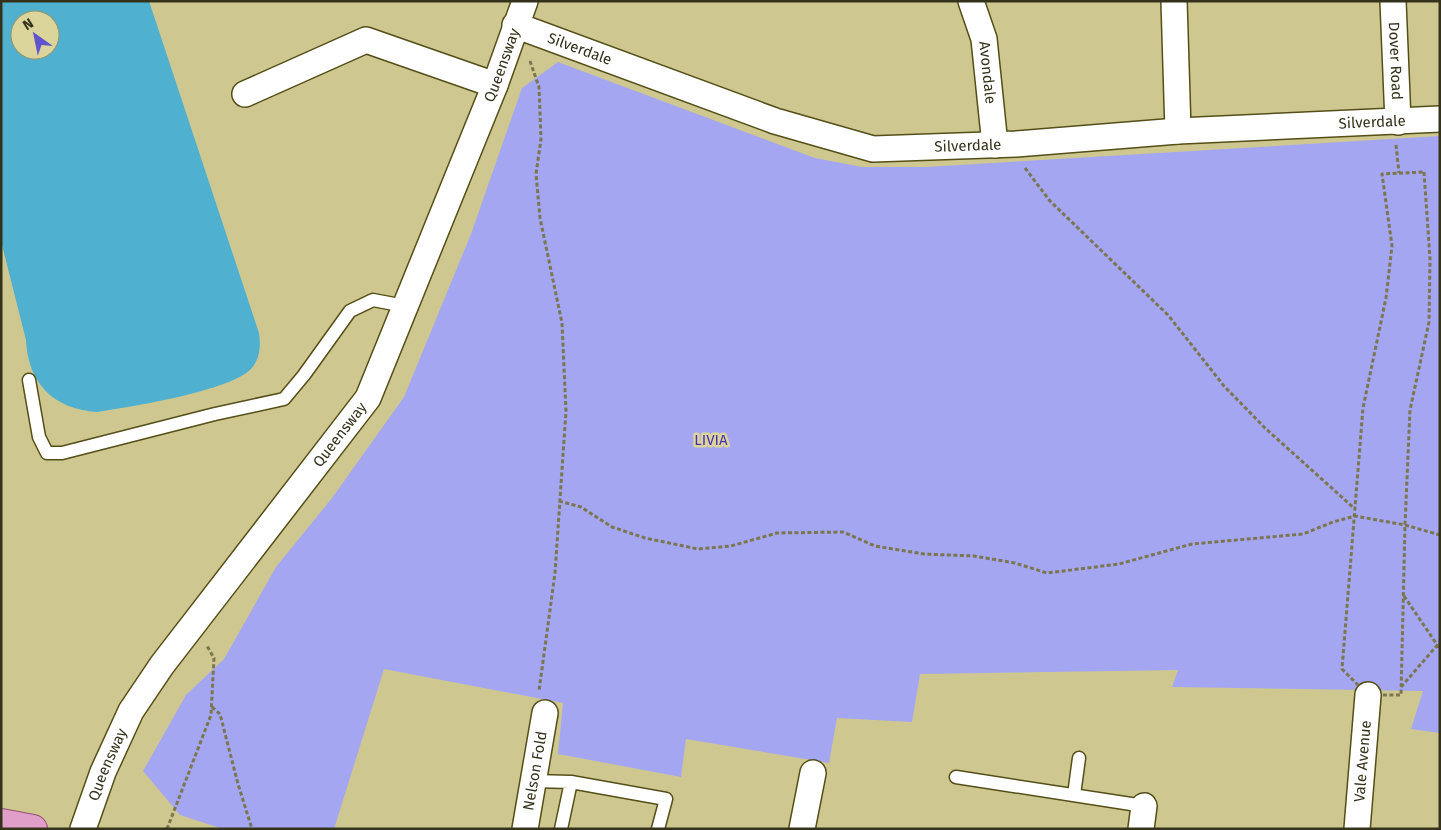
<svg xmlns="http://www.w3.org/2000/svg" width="1441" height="830" viewBox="0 0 1441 830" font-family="'Fira Sans',sans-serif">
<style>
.green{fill:#a5a6f1}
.water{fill:#50b0d0;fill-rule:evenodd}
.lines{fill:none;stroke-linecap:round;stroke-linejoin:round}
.service-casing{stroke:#544e17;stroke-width:15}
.minor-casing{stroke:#544e17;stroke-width:28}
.primary-casing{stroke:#974f75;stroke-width:30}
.path{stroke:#7a7650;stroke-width:3;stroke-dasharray:4 2.5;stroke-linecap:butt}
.service{stroke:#fff;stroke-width:12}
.minor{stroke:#fff;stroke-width:25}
.primary{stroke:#e09fc9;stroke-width:28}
.labels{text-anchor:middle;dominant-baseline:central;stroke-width:5;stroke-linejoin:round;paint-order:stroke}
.street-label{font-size:15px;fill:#34321b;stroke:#dbd59c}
.park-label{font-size:15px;fill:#482eb5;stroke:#dbd59c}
</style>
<rect width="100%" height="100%" fill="#cec890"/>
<!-- green -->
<path class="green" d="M558,62l257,96 47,9h64l514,-31v597l-29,-4 12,-38 -251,-4 6,-17 -258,4 -8,48 -75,-4 -8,45 -143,-24 -5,38 -123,-23 5,-51 -179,-34 -50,160h-111l-43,-14 -37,-44 43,-76 38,-36 52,-92 56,-69 72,-101 67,-163 51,-146z"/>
<!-- water -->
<path class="water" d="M1,1h148l110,332c2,13 1,26 -8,36 -21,22 -121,38 -154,43 -43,-3 -69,-28 -71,-72l-25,-99zM20,20h30v30h-30z"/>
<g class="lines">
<!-- service casing -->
<g class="service-casing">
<path id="service" d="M29,380l10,57 8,16h15l153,-39 69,-15 20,-24 46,-64 23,-11 32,6
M956,777l188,29
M533,781l38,1 95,17 -8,30
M1074,795l5,-37
M561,829l10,-47"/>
</g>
<!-- minor casing -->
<g class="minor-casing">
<g id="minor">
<path id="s1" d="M971,1l13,38 11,106"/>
<path d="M1174,1l4,130"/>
<path id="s2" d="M1393,1l5,121"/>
<path id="s3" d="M515,25l260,96 98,28 143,-5 162,-13 262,-12"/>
<path d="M245,94l121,-54 129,45"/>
<path id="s4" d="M83,829l20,-57 28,-61 31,-46 206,-267 127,-313 30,-84"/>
<path id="s5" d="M525,829l20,-116"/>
<path d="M802,829l11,-56"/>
<path d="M1141,829l3,-23"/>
<path id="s6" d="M1357,829l11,-134"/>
</g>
</g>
<!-- primary casing -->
<g class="primary-casing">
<path id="primary" d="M1,823l32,6"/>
</g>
<!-- path -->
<path class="path" d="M530,61l9,26 2,52 -5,35 4,44 22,105 4,88 -11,162 -16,118
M1396,145l3,28
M1025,168l25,33 118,114 56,71 41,42 90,81
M1424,172l6,87 -1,63 -19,88 -5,115 -4,170h-33l-26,-26 21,-261 23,-110 6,-52 -10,-72z
M559,501l22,6 31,20 33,11 53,11 33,-3 46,-13 66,-1 32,14 49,8 50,2 41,7 32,10 72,-9 73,-20 111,-10 30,-12 22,-6 50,9 35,10
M1404,596l36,53
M1401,687l39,-45
M212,707l8,7 18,70 14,45
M167,829l44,-114 3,-57 -7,-12"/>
<!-- service -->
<use href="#service" class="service"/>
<!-- minor -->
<use href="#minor" class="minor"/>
<!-- primary -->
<use href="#primary" class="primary"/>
</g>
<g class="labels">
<!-- street labels -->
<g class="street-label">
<text stroke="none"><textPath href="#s3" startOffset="69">Silverdale</textPath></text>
<text stroke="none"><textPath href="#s2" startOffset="60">Dover Road</textPath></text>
<text stroke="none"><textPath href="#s4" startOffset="879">Queensway</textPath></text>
<text stroke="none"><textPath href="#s1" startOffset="74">Avondale</textPath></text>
<text stroke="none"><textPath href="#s3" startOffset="879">Silverdale</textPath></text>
<text stroke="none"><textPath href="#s3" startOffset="474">Silverdale</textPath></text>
<text stroke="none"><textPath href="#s4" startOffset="474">Queensway</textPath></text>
<text stroke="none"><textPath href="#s6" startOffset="68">Vale Avenue</textPath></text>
<text stroke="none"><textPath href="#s4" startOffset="69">Queensway</textPath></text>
<text stroke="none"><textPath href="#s5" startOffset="59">Nelson Fold</textPath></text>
</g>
<!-- park labels -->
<g class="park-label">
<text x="711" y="440">LIVIA</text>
</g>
</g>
<!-- border -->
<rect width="1441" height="830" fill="none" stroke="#34321b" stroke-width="5"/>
<!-- north arrow -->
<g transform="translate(35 35) rotate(327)"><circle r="24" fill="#dbd59c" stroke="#989468"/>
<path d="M0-4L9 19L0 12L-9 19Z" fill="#6054cd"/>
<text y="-8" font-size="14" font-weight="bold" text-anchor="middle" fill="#34321b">N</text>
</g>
</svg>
